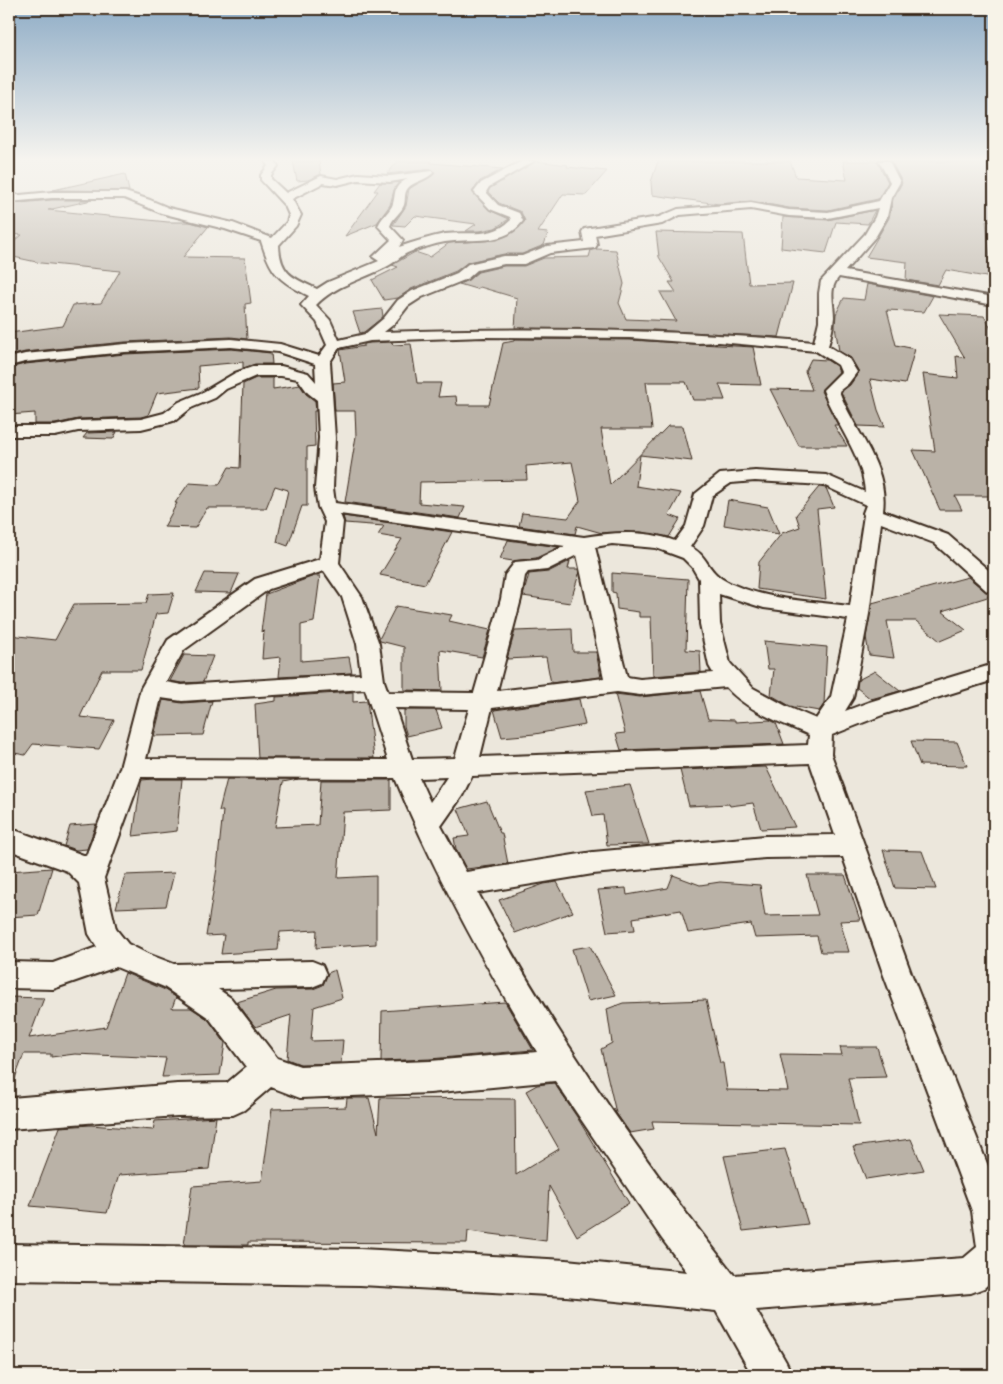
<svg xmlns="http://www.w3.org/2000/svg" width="1003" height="1384" viewBox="0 0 1003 1384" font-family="Caveat,sans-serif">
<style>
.building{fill:#bab2a7;stroke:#3b2a1e}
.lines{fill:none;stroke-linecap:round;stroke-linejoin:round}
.street-casing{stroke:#3b2a1e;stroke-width:4}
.street{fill:#f7f3e8;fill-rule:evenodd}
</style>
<rect width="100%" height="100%" fill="#ece7dc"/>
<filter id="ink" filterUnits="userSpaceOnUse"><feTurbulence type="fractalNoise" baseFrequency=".02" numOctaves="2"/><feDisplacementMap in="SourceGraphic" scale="10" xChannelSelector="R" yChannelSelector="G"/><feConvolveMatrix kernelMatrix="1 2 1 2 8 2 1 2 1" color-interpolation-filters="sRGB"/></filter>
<g filter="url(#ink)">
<!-- building -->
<path class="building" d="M293,161h26l2,13 -13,6 -11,1z
M398,161h33v2l72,6 -23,12 -8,11 17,18 20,9 -14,9 -15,3h-14l10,-7 -61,-8 -10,10 -12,-1 13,-19 3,-17 26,-16 -3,-4 -45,5z
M536,161l32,4 -1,2 40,4 -21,24 -23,-1 -25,38 10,1 -4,12 -22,9h-18l-36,8 -12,9 -45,18 -13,9 -14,2 -12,-20 26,-13 -6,-2 23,-13 15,5 19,-14 48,-3 19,-10 9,-9 -4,-9 -22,-9 -11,-11 2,-4z
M658,161h132l6,16 51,3 -4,-19h34l11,21 -10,17 -50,11 -39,-2 -38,-7 -32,3 -67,-9 -1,-13z
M891,161h103v30l-4,12 4,1v18l-8,-1 6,57 -46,-8 -8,15 -32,-5 1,-18 -41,-5 23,-39 4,-19 9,-16z
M125,174l4,17 -76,-1z
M399,182l-5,8 -4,15 -13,18 -32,13 33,-45h-4l6,-8z
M52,200h40l-44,10 120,12h22l18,5 -25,30 62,1 6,45 -6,1 2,35 -16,-2 -106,5 -100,10 -16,4v-23l54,-7 10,-21 28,-2 19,-32 -79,-8 -32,-7v-10l13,-11 -13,-1v-30z
M875,210l-7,14 -32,-2 -10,31 -45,-5 2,-31 45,3z
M656,232l87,2 6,50 44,-1 -14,54 -126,-7 -138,-2 2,-30 -37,-11 -4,2 -17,-5 9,-4 10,-8 26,-6h20l20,-8 45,-1 2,-7 6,-1 19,1 8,34 -5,19 7,16 50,2 -16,-29h16l-7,-10h5l-15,-25z
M867,284l66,12 -9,16 -37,-2 9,35 19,4 -10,35 -35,-5 8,31 7,17 -27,-1 -17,-34 9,-7 9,-13 -8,-14 -12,-7 -4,-25 1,-12 8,-16 20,2z
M382,309l1,8 -19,15 -4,1 -7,-21z
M939,314l45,2 10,18v43l-3,-1 3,52v68h-39l7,14h-22l-27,-60 22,1 -12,-77 35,4 -2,-22 9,2z
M514,339l116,1 123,7 8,38 -42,-1 6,16h-32l-7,-18h-40l6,47h-51l9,56 58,-59h15l9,35 -52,-6 -4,31 45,7 -12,22 11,4 -11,18 -28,-5 -39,1 -25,-7 -2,8 -56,-8 3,-13 46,5 12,-17 -8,-39 -46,4 1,14 -107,2 -1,21 46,4 -5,11 -115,-16 11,-66 -1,-25h-20l-2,-28 12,-1 -5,-32 24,-4v-2l6,-1 22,-1 1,3 18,-1 6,39h24l-3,14 18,-1 1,9h32l14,-62 11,-2z
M231,349l40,4 1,11h-17l-12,4v-6l-45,4 1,22 -42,5 -9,22 -7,2 -63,2 -23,5h-20v-11l-26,2v-47l16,-4 100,-10z
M811,359l16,1 9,6 3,6 -18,19 17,34h-4l13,21h-48l-29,-57 42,1 -7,-19z
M256,378h17v11l27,-4 6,9 9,7 1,10h-2l1,35 -8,1v59h-5l-14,40 -11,-4 11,-52 -13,-4 -9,22h-59l-12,20 -31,-1 13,-24h-2l14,-20 30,2 10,-18 11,1 3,-84z
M117,432l-4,7 -30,-1 4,-5z
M819,487l7,1 8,19 -17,2 9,90 -69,-10 2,-27 23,-29 18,-6 -4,-12z
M728,500l40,7 11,27 -55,-9z
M343,516l109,16 -27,52 -45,-9 22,-36 -24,-4 6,-9 -39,-3z
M508,540l51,7 -23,11 -23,3 -13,-2z
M570,561l-2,8h10l1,5 -9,29 -47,-7 6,-22 19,-2z
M205,573l34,1 -8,19 -35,-1z
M612,573l76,6 -2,71 14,1 1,21 -48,4 -2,-59h-12v-5l-22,-3 -1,-16 -4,-1z
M314,576h6l-6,46 -13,3v36l48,-4 3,16 -73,4 2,-20 -19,2 2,-28 -3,1 5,-38z
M968,577l18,15 8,3 -52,16 24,19 -26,11 -24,-20h-29l7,37 -25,-3 -3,-18 6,-34z
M174,593l-6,20 -12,1 -15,56h-39l-22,47 34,3 -15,29 -66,-5 -8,11 -16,-3v-117l46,5 19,-36 72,-1 3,-9z
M396,606l56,9 -3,6 41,9 -8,27 -42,-7 2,41 -38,-1v-43l-24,-6 -1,-2z
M572,629l1,23h23l5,25 -50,6 -5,-26 -39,2 8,-28z
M764,641l63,6 -3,57 -5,7 -29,-5 -19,-11 3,-26h-6z
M184,655l29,1 -10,26 -21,1 -12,-2z
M875,671l25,20 -29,8 -14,-11 1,-8z
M700,691l8,28 27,1v2l35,-2 6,3 8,21 -163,6 -5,-16 9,-1 -10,-39 25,3z
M353,692v10l14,-1 7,57h-116l-3,-54 21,-3v-4z
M579,699l6,26 -50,9 -33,3 -8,-27z
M163,700l19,3 30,-2 -9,34 -49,1z
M404,710h32l6,18 -35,8 -3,-10z
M911,741l46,1 10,24 -47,-1z
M766,767l29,60 -34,2 -8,-26 -23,3 -1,-2 -40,2 -9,-36z
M153,779h29l-5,52 -44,5 8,-53 1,-3z
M227,779h71l-15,3 -8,45 43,-2 3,-45h70v30l-48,2 -5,66 38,-2v68l-60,4 1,-18 -37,2 -2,18 -57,4 3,-19 -18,1 11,-68 6,-57h-4z
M630,785l19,59 -42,1 -4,-30 -10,1 -7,-26z
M487,801l13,32h2l6,31 -42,5 -10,-20 -2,-11 15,-2 -11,-27z
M96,824l-9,25 -11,1 -12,-4 6,-20z
M883,850l39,1 14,38 -41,-1z
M52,868l-14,47 -29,2v-46z
M174,873l-8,33 -50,2 9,-33z
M673,875l27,10 20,-3 40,3 5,31 53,-1 -11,-40h38l15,45 -20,1 9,31h-28l-4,-16 -62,2 -4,-14 -63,9 -7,-23 -48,8 2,12 -28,2 -9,-42 28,-2 1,7 41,-7z
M557,882l16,30 -58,21 -16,-33 45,-16z
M590,946l26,49 -28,6 -16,-52z
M335,970l7,28 -28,9 -3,34 32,-1 -2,23 -41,1 -13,-5 4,-44 -36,12 -18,-25 39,-12 37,-1 10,-4 5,-12z
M125,973l38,16 13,8 -4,11h19l17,11 17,24 -5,32 -58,2 4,-19 -91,-4 -24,3v-3h-27l-13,35 -2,-1v-91l35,1 -15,40 77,-11z
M706,1000l14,63h3l4,27 61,1 -8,-37 62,1 -2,-8h37l9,30 -38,1 11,47 -207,-4 2,8 -24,4 -14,-20 -15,-64 11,-6 -5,-34 16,-6z
M505,1002l28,48 -103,9 -49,2 1,-50z
M554,1083l23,34 52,86 -52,33 -28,-50 -3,55 -78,-10 -1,12 -219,-1v3h-64l8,-59 70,-5 10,-72 74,-2 1,-9h22l9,35 2,-35 135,1 1,76 43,-26 -33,-58 11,-6z
M216,1117l-7,52 -90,6 -12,38 -77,-7 30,-79 31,-2 62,5 2,-9z
M911,1139l13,31 -58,9 -13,-32z
M785,1149l23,75 -65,7 -19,-75z"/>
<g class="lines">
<!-- street casing -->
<g class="street-casing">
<path id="street" d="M265,161h10l3,5 -7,9v4l15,14 35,-17 16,3 21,-5 32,2 42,-5 1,2c-7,7 -16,8 -23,13 -7,6 -4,12 -6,19 -3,8 -11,12 -14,21l13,14 -4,7c15,-5 31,-10 46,-13 24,-3 47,5 66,-14l-1,-3 -20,-8 -16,-17 7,-9 41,-22h12l-45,26 -3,5 12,13 21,8 4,8c-20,26 -50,16 -78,21 -11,2 -23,6 -33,9 -10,3 -17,12 -26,16 -24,13 -51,18 -70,38l14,15 9,20 26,-6 19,-16 14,-18 14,-9 45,-18 11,-9 36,-8h18l25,-10 37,-4 -2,-10 2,-3 75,-12 19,-8 73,-6 38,7 39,2 51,-11 11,-19 -11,-21h10l11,21 -9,16 -4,19 -11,19 -31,35 149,26v8l-155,-28c-11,12 -5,26 -5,40 -1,10 -3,19 -6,29l21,13 8,13 -9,12 -9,7c15,41 50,74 44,120l65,24 46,40v17l-7,-1 -53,-48 -53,-20 -12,91 -16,84 -8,13 24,-9 125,-38v16l-109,34 -53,21 -1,19 80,219 83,208v98l-10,9 -13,5 -215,17 30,52 6,13h-40l-36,-64 -150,-15 -206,-11 -351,-5v-36l351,5 206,11 121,12 -25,-33 -107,-158 -125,12 -130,5 -29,-11 -27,23 -11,5 -56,1 -168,13v-30l2,-1 166,-14 50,-1 19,-16 -37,-49 -45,-31 -48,-20 -63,22 -44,-1v-26l44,1 44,-16 -8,-13 -10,-51 -12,-12 -58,-21v-22l77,28 34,-88 21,-80 27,-48 87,-61 65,-20 5,-37 -7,-15 -3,-19 4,-50 -2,-38 -9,-7 -10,-14 -17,-3h-25l-30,13 -11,9 -24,10 -15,12 -6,2 -29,7 -63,2 -23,5h-46v-10h46l23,-5 63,-2 23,-6 15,-11 24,-10 32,-19 20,-7h26l27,7 8,9 -1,-18 -37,-12 -47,-5 -106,5 -100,10 -16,4v-8l16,-4 100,-10 106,-5 49,5 39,12 8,-11 -10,-23 -16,-17 8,-9c-30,-15 -38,-22 -48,-55l-36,-12 -64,-16 -37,-15h-72l-43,4v-6l43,-4h73l25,8 19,8 64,15 39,15 15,-16 2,-7 -4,-9 -24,-26v-5l7,-9zM408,179c-17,7 -11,16 -16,27 -4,7 -11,12 -14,20l13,14 -18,17 6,4 -51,21 -11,7c-24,-11 -37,-15 -38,-44l17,-19 5,-11 -9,-16 31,-16 14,2 21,-5 32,2zM878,208l-3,9 -10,17 -44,47 -2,12v28l-5,21c-144,-13 -285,-15 -430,-10l10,-8 14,-18 14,-9 45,-18 10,-9 27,-6h20l26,-11 45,-5 2,-3 -2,-10 67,-11 18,-9 71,-6 38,7 39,2zM484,337l146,1 67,5 22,-1 97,9 22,14 3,7 -18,18c12,34 40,65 42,102l-39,-17 -71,-4 -35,3 -25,20 -9,32 -11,15c-29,-11 -62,-9 -91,-4l-249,-34 -2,-15 2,-50 -5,-76 9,-14 31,-7zM755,481l68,4 43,20 -3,8 1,2 -14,91c-38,-5 -82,-6 -118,-22 -5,-2 -12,-6 -16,-10 -10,-10 -12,-21 -26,-27l14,-21 8,-30 19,-13zM340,514l225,32 -28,14 -22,2 -10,13 -4,24 -27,94 -86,-1 -4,-11 -5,-37 -17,-47 -23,-34 4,-41zM612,544l44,4 27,10 9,9 7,12 1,45 9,42 4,7 -73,6 -13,-2 -32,-130zM577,555l27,123 -107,13 24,-92 4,-23 3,-4 19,-2zM324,571l18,26 15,47 4,30 -179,11 -16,-3 18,-32 85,-61zM719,594l45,14 84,11 -17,78 -15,22 -28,-12 -35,-19 -23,-25 -10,-39zM726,687c21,24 54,35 83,48l-1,10 -328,12 12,-49 125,-16 23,3zM365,689l23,71 -242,-1 15,-61 21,3zM395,708l74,1 -14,49 -43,1zM810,763l25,72 -70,1 -172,16 -127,20 -25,-46 21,-30 10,-20zM141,777l254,1c39,95 89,186 142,274l-107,9 -130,5 -23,-8 -46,-60 -13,-9 94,-2 10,-4 4,-9 -4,-9 -10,-4 -138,3 -26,-10 -20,-10 -12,-15 -12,-51zM447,777l-17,25 -11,-24zM843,857l40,116 89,238 5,36 -13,11 -230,17c-95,-120 -183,-247 -256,-382l115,-19 172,-16z"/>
</g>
<!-- street -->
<use href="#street" class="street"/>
</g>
</g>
<!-- sky -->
<linearGradient id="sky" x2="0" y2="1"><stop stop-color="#8eacc6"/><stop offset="0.45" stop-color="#f6f4ef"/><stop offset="1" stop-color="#f6f4ef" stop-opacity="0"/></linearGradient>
<rect width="1003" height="354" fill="url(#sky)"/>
<!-- margin -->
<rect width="1003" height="1384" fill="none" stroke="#f7f3e8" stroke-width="30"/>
<rect x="15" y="15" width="973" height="1354" fill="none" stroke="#3b2a1e" stroke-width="2" filter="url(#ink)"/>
</svg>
